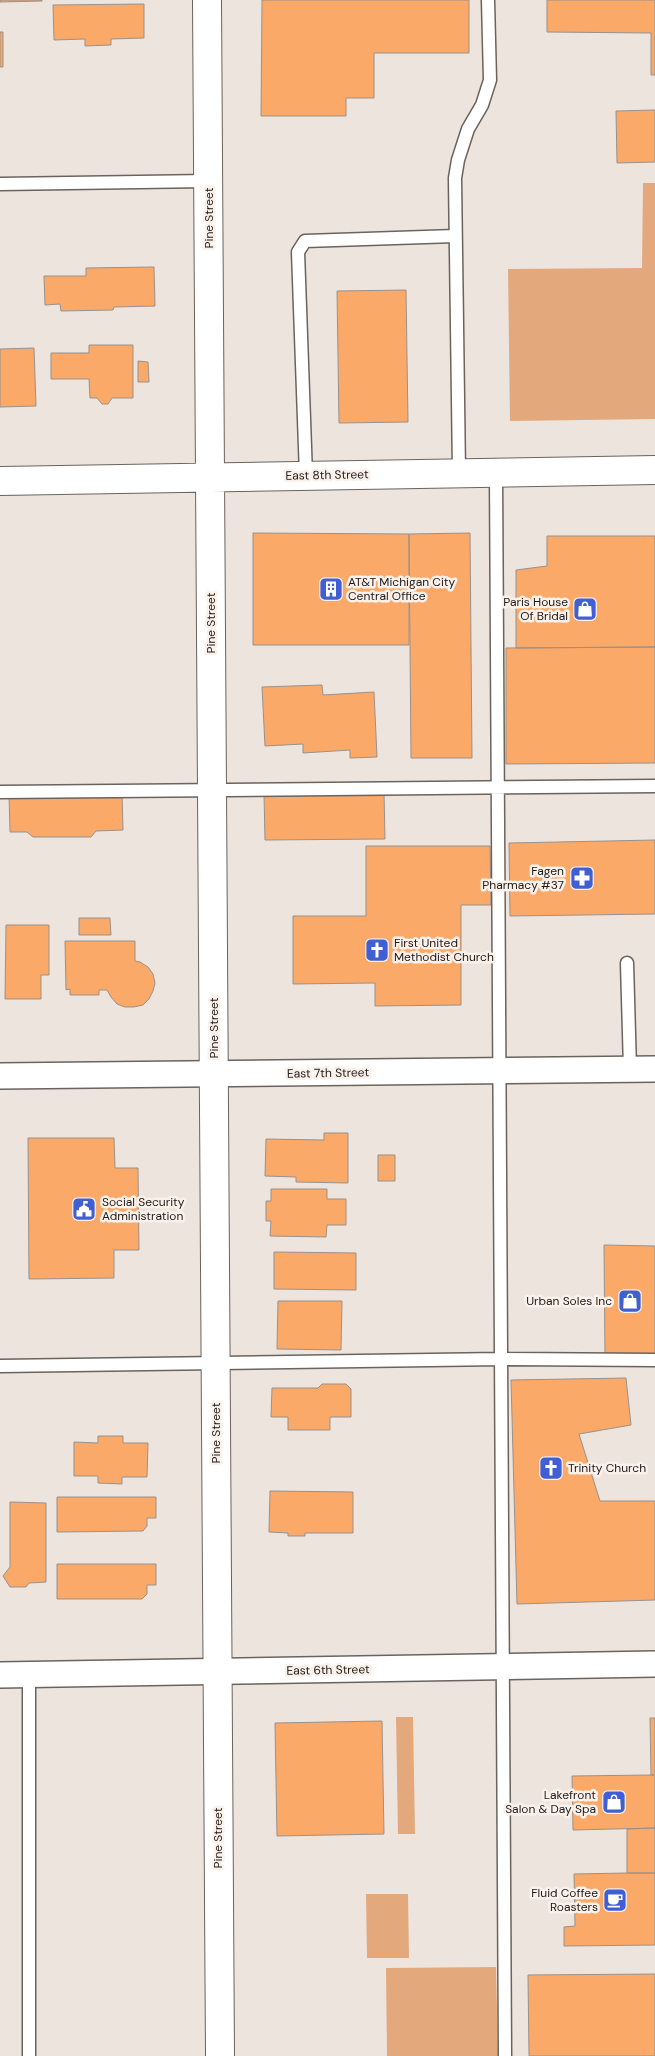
<svg xmlns="http://www.w3.org/2000/svg" width="655" height="2056" viewBox="0 0 655 2056" font-family="'DM Sans',sans-serif">
<style>
.green{fill:#e3a97d}
.building{fill:#faa969;stroke:#9a918b}
.lines{fill:none;stroke-linecap:round;stroke-linejoin:round}
.lane-casing{stroke:#6b635d;stroke-width:15}
.street-casing{stroke:#6b635d;stroke-width:28}
.secondary-casing{stroke:#6b635d;stroke-width:30}
.lane{stroke:#fff;stroke-width:12}
.street{stroke:#fff;stroke-width:25}
.secondary{stroke:#fff;stroke-width:28}
.labels{text-anchor:middle;dominant-baseline:central;stroke-width:5;stroke-linejoin:round;paint-order:stroke}
.street-label{font-size:12px;fill:#1d1917;stroke:#fbf1eb}
.poi-label{font-size:12px;fill:#1d1917;stroke:#fbf1eb;text-anchor:end}
</style>
<rect width="100%" height="100%" fill="#ede4de"/>
<!-- green -->
<path class="green" d="M643,183h12v236l-145,2 -2,-152 134,-1z
M396,1717h17l2,117h-17z
M366,1894h42l1,64h-42z
M496,1967l2,89h-111l-1,-88z"/>
<!-- building -->
<path class="building" d="M0,0h42v1l-42,1z
M262,0h207v53h-95v45h-28v18h-85z
M547,0h108v75h-4v-42l-104,-1z
M144,4v34l-33,1v6l-26,1v-7l-31,1 -1,-35z
M0,32h3v35h-3z
M655,110v52l-38,1 -1,-52z
M154,267l1,39 -41,1 -1,3 -52,1 -1,-7 -15,1 -1,-29h42v-8z
M406,290l2,132 -69,1 -2,-132z
M89,345h44v53h-21l-4,6h-6l-5,-6h-7l-1,-19h-38v-26h38z
M34,348l2,58 -36,1v-58z
M138,361l10,1 1,20h-11z
M253,533l156,1v111h-156z
M470,533l2,225h-61l-2,-224z
M547,536h108v111l-139,1v-78l31,-4z
M655,647v116l-149,1v-116z
M322,685l1,10 51,-3 3,65 -27,1v-8l-47,3v-9l-38,2 -3,-59z
M384,792l1,47 -120,1 -1,-46z
M122,793l1,37 -27,1 -5,6h-58l-6,-5h-17l-1,-37z
M655,840v74l-145,2 -1,-73z
M366,846h124l1,59h-30v100l-86,1v-23l-82,1v-68h73z
M79,918h31l1,17h-32z
M6,925h43v50h-8v24h-36z
M65,941h70v20l5,1 8,5 5,7 2,9 -2,8 -4,8 -6,6 -9,2h-9l-8,-3 -6,-7 -4,-7h-8v5h-29v-6l-4,1z
M324,1133h24v50l-52,-1v-5l-31,-1 1,-37 58,1z
M28,1138h86l1,30h23l1,82h-25v28l-85,1z
M378,1155h17v26h-17z
M271,1189h56v10h19v26h-19l-1,12 -56,-1 1,-15h-5v-20h5z
M604,1245l51,1v110l-50,1z
M274,1252l82,1v37l-82,-1z
M278,1301h64l-1,49 -64,-1z
M626,1378l5,47 -52,9 21,67h55v99l-138,4 -6,-224z
M322,1384h24l5,5v28h-21v13h-42v-13h-17l1,-29h46z
M98,1436h25v7h25l-1,34h-25v7l-24,-1v-7h-24v-34l24,1z
M270,1491l83,1v41h-48v3h-17v-3l-19,-1z
M57,1497h99v21h-9v8l-4,5 -86,1z
M10,1502l36,1v79l-17,1 -3,4h-16l-7,-11 7,-9z
M57,1564h99v21h-9v9l-5,5h-85z
M650,1718h5v57h-4z
M382,1721l2,113 -107,2 -2,-113z
M651,1775h4v53l-82,2 -1,-54z
M655,1828v45h-28v-44z
M627,1873h28v72l-91,1v-19l11,-1 -1,-52z
M655,1974v82h-126l-1,-81z"/>
<g class="lines">
<!-- lane casing -->
<g class="lane-casing">
<path id="lane" d="M0,184l208,-3
M459,473l-4,-295 3,-18 10,-31 14,-24 8,-25 -2,-80
M496,473l9,1583
M306,475l-8,-223 7,-11 150,-5
M0,792l655,-6
M627,963l3,106
M0,1366l501,-7 154,1
M29,1674v382"/>
</g>
<!-- street casing -->
<g class="street-casing">
<path id="street" d="M0,1076l655,-7
M0,1675l655,-11"/>
</g>
<!-- secondary casing -->
<g class="secondary-casing">
<path id="secondary" d="M207,0l13,2056
M0,481l655,-11"/>
</g>
<!-- lane -->
<use href="#lane" class="lane"/>
<!-- street -->
<use href="#street" class="street"/>
<!-- secondary -->
<use href="#secondary" class="secondary"/>
</g>
<!-- icons -->
<defs>
<g id="building-square" transform="scale(1.25)"><rect x="-9" y="-9" width="18" height="18" rx="4" fill="#405fd2" stroke="#fbf1eb"/><path d="M-4-6H4V6H1V3H-1V6H-4ZM-2.5-4.3h1.7v1.8h-1.7ZM.8-4.3h1.7v1.8H.8ZM-2.5-1h1.7V.8h-1.7ZM.8-1h1.7V.8H.8Z" fill="#fff"/></g>
<g id="shop-square" transform="scale(1.25)"><rect x="-9" y="-9" width="18" height="18" rx="4" fill="#405fd2" stroke="#fbf1eb"/><path d="M-5-2.5h2.3a2.7 3.5 0 0 1 5.4 0H5L5.5 6h-11ZM-1.5-2.5h3a1.5 2.3 0 0 0-3 0Z" fill="#fff"/></g>
<g id="pharmacy-square" transform="scale(1.25)"><rect x="-9" y="-9" width="18" height="18" rx="4" fill="#405fd2" stroke="#fbf1eb"/><path d="M-2-6h4v4h4v4h-4v4h-4v-4h-4v-4h4Z" fill="#fff"/></g>
<g id="church-square" transform="scale(1.25)"><rect x="-9" y="-9" width="18" height="18" rx="4" fill="#405fd2" stroke="#fbf1eb"/><path d="M-1.2-6h2.4v3.5h3.3v2.4h-3.3V6h-2.4V-.1h-3.3v-2.4h3.3Z" fill="#fff"/></g>
<g id="civic-square" transform="scale(1.25)"><rect x="-9" y="-9" width="18" height="18" rx="4" fill="#405fd2" stroke="#fbf1eb"/><path d="M-.6-6.5H3V-4.5H.6V-3L4-1V1h2V6H-6V1h2V-1L-.6-3ZM-1.2 2.5V6h2.4V2.5Z" fill="#fff"/></g>
<g id="cafe-square" transform="scale(1.25)"><rect x="-9" y="-9" width="18" height="18" rx="4" fill="#405fd2" stroke="#fbf1eb"/><path d="M-5.5-4.5H6V0H3Q3 3.5 0 3.5H-2.5Q-5.5 3.5-5.5 0ZM3-3.2v2h1.7v-2ZM-6 4.5H4V6H-6Z" fill="#fff"/></g>
</defs>
<g fill-rule="evenodd">
<use href="#building-square" x="331" y="589"/>
<use href="#shop-square" x="585" y="609"/>
<use href="#pharmacy-square" x="582" y="878"/>
<use href="#church-square" x="377" y="950"/>
<use href="#civic-square" x="84" y="1209"/>
<use href="#shop-square" x="630" y="1301"/>
<use href="#church-square" x="551" y="1468"/>
<use href="#shop-square" x="614" y="1802"/>
<use href="#cafe-square" x="615" y="1900"/>
</g>
<g class="labels">
<!-- street labels -->
<g class="street-label">
<text transform="translate(209 218) rotate(-90)">Pine Street</text>
<text transform="translate(327 475) rotate(-1)">East 8th Street</text>
<text transform="translate(211 623) rotate(-90)">Pine Street</text>
<text transform="translate(214 1028) rotate(-90)">Pine Street</text>
<text transform="translate(328 1073) rotate(-1)">East 7th Street</text>
<text transform="translate(216 1433) rotate(-90)">Pine Street</text>
<text transform="translate(328 1670) rotate(-1)">East 6th Street</text>
<text transform="translate(218 1838) rotate(-90)">Pine Street</text>
</g>
<!-- poi labels -->
<g class="poi-label">
<text x="348" y="582" text-anchor="start">AT&amp;T Michigan City<tspan x="348" dy="14">Central Office</tspan></text>
<text x="568" y="602">Paris House<tspan x="568" dy="14">Of Bridal</tspan></text>
<text x="564" y="871">Fagen<tspan x="564" dy="14">Pharmacy #37</tspan></text>
<text x="394" y="943" text-anchor="start">First United<tspan x="394" dy="14">Methodist Church</tspan></text>
<text x="102" y="1202" text-anchor="start">Social Security<tspan x="102" dy="14">Administration</tspan></text>
<text x="612" y="1301">Urban Soles Inc</text>
<text x="568" y="1468" text-anchor="start">Trinity Church</text>
<text x="596" y="1795">Lakefront<tspan x="596" dy="14">Salon &amp; Day Spa</tspan></text>
<text x="598" y="1893">Fluid Coffee<tspan x="598" dy="14">Roasters</tspan></text>
</g>
</g>
</svg>
